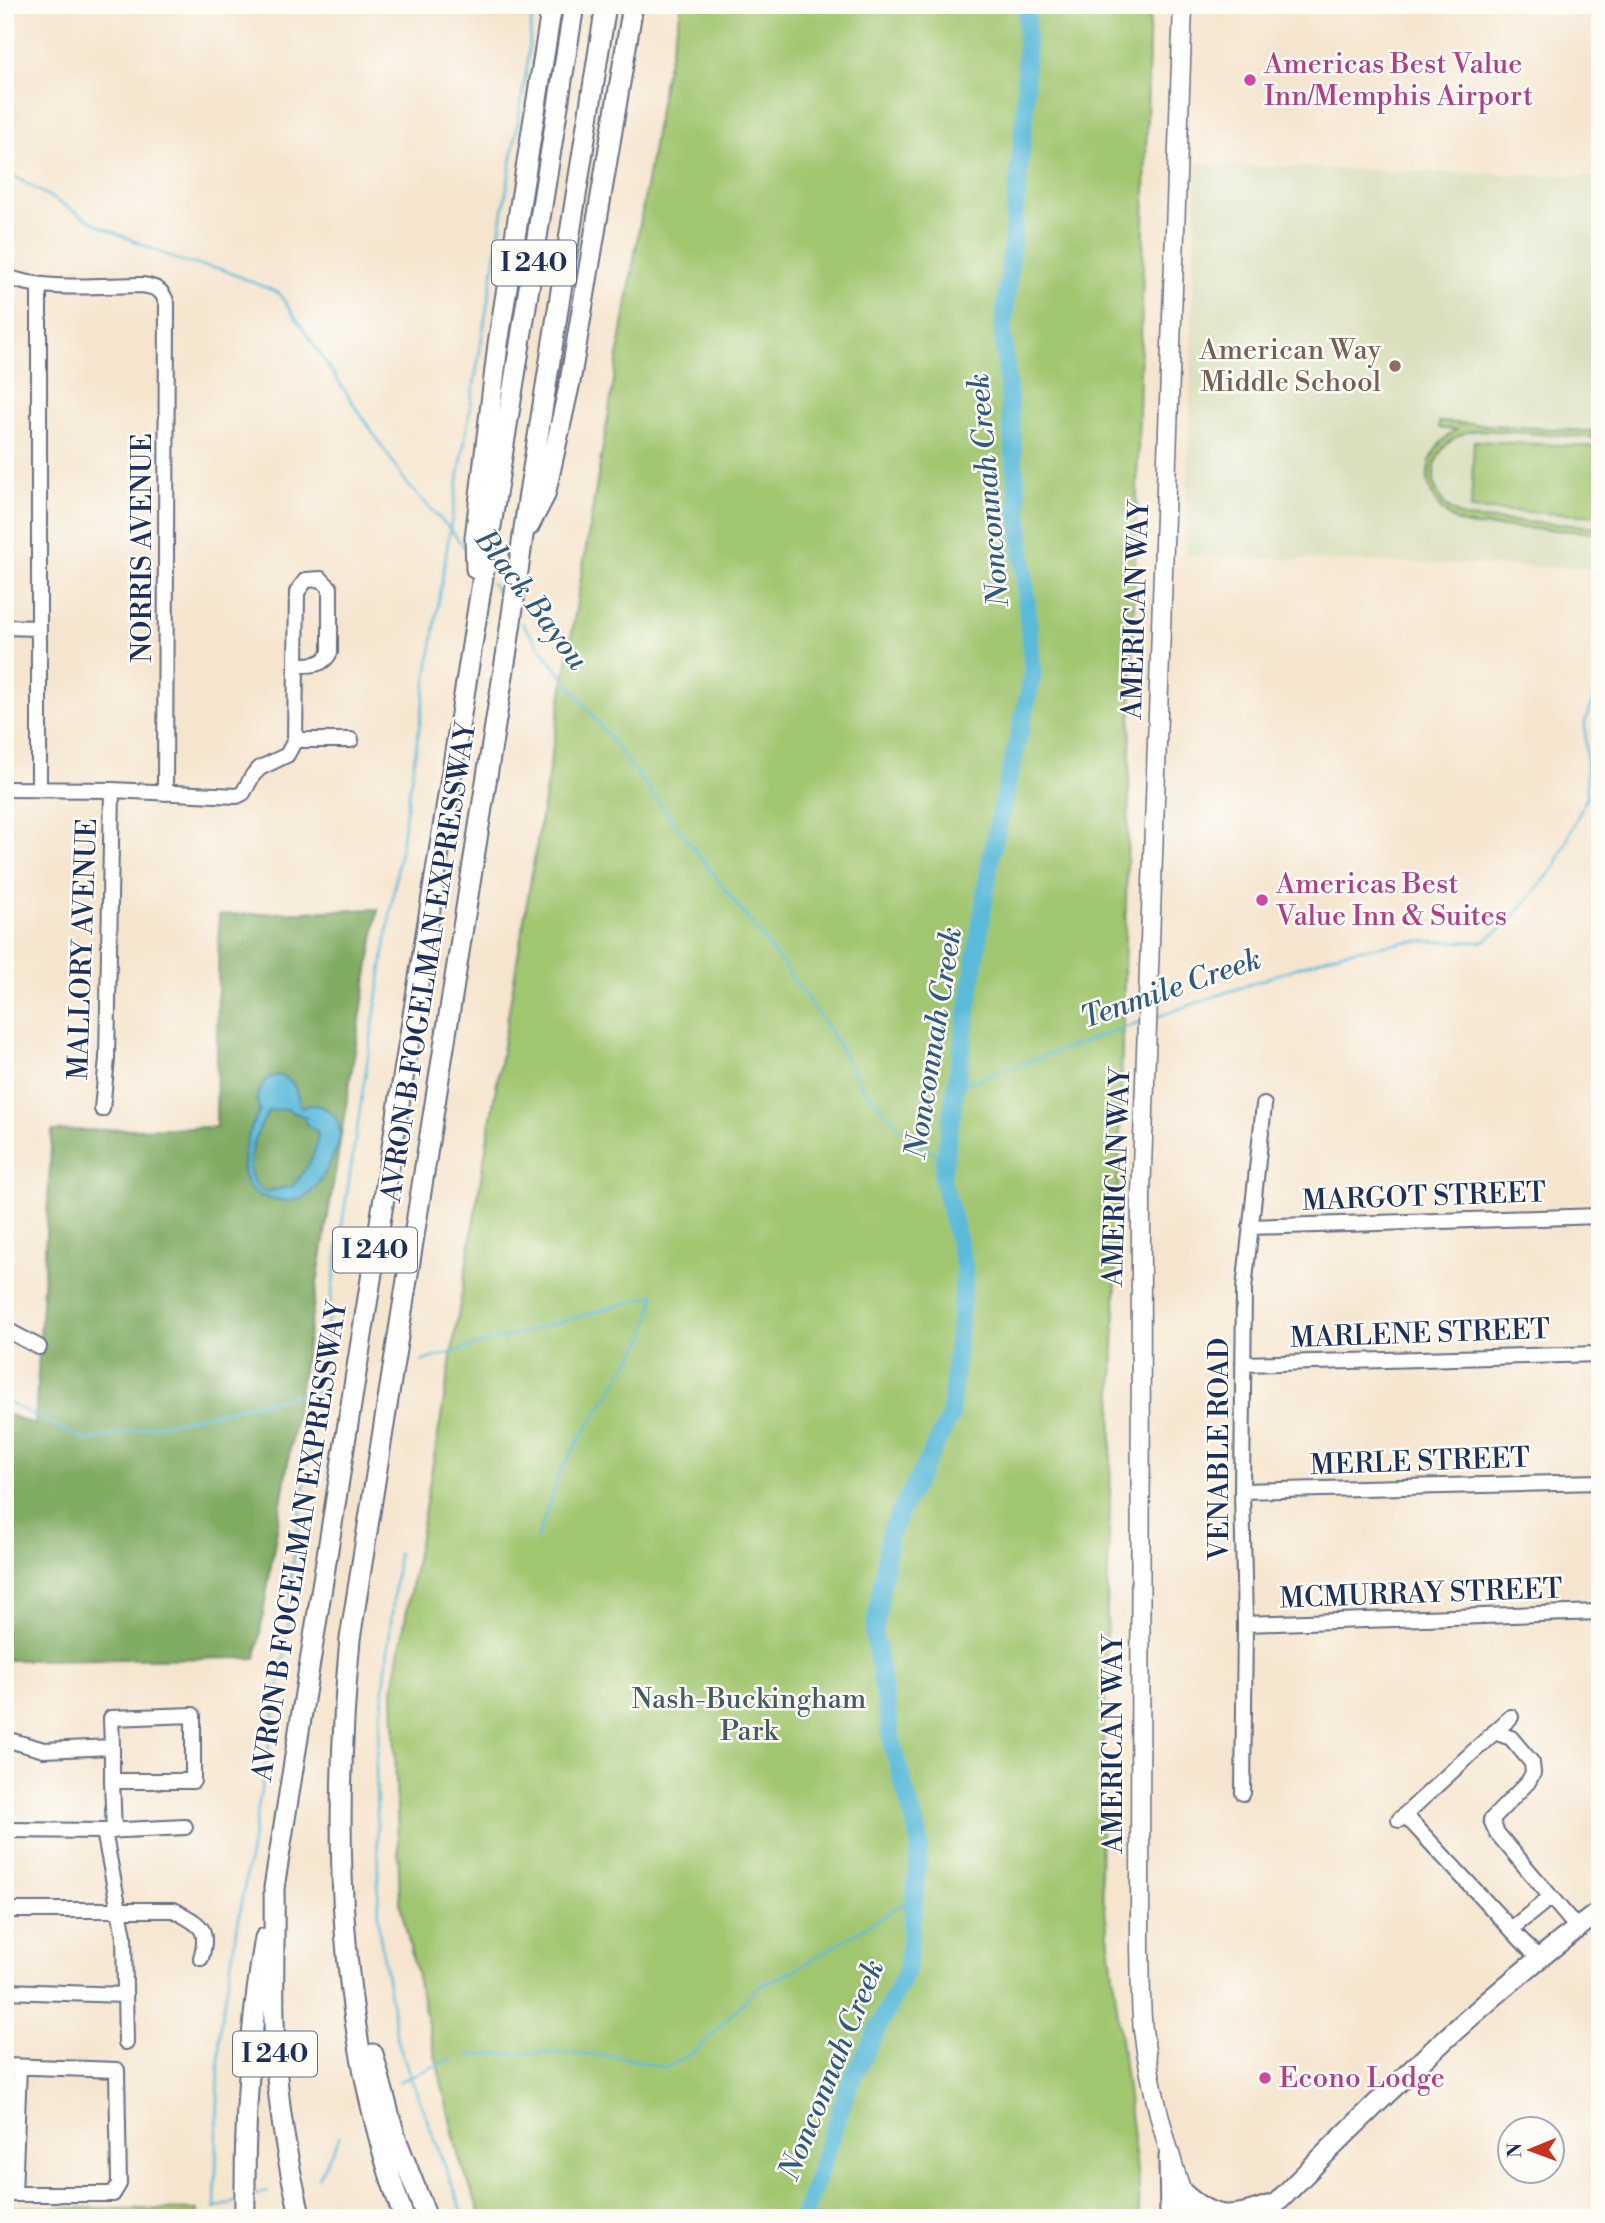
<svg xmlns="http://www.w3.org/2000/svg" width="1605" height="2223" viewBox="0 0 1605 2223" font-family="'Libre Bodoni',serif">
<style>
.built{fill:#dadfbd}
.green{fill:#a1c670;stroke:#5e7a67;stroke-width:2}
.forest{fill:#80ab62;stroke:#4e6d60;stroke-width:2}
.water{fill:#5abad9;stroke:#3a749c;stroke-width:2;fill-rule:evenodd}
.lines{fill:none;stroke-linecap:round;stroke-linejoin:round}
.stream{stroke:#5abad9;stroke-width:2.5}
.river{stroke:#5abad9;stroke-width:18}
.minor-casing{stroke:#676f85;stroke-width:18}
.major-casing{stroke:#676f85;stroke-width:21}
.highway-casing{stroke:#676f85;stroke-width:23}
.minor{stroke:#fff;stroke-width:14}
.major{stroke:#fff;stroke-width:18}
.highway{stroke:#fff;stroke-width:19}
.hotel-dot{fill:#d1479c;stroke:#fdfcf7;stroke-width:2.5}
.education-dot{fill:#8d6e63;stroke:#fdfcf7;stroke-width:2.5}
.labels{text-anchor:middle;dominant-baseline:central;stroke-width:5;stroke-linejoin:round;paint-order:stroke}
.shield{fill:#fdfcf7;stroke:#5f6c8c;stroke-width:2}
.shield-label{font-size:26px;font-weight:bold;fill:#1b2f5e}
.hotel-label{font-size:28px;fill:#b23c85;stroke:#fdfcf7;text-anchor:start}
.education-label{font-size:28px;fill:#785e54;stroke:#fdfcf7;text-anchor:end}
.street-label{font-size:28px;fill:#1b2f5e;stroke:#fdfcf7}
.park-label{font-size:28px;fill:#435c63;stroke:#fdfcf7}
.water-label{font-size:30px;font-style:italic;fill:#2e5983;stroke:#fdfcf7}
</style>
<rect width="100%" height="100%" fill="#fdfcf7"/>
<filter id="ink" filterUnits="userSpaceOnUse"><feTurbulence type="fractalNoise" baseFrequency=".0143" numOctaves="2"/><feDisplacementMap in="SourceGraphic" scale="14" xChannelSelector="R" yChannelSelector="G"/><feConvolveMatrix kernelMatrix="1 2 1 2 8 2 1 2 1" color-interpolation-filters="sRGB"/></filter>
<filter id="wash" filterUnits="userSpaceOnUse"><feTurbulence type="fractalNoise" baseFrequency=".00686" numOctaves="4" result="noise"/><feDisplacementMap in="SourceGraphic" scale="28" xChannelSelector="R" yChannelSelector="G"/><feGaussianBlur stdDeviation="1.57" result="paint"/><feColorMatrix in="noise" values="0 0 0 0 0 0 0 0 0 0 0 0 0 0 0 0 0 1.4 0 .05"/><feComposite in="paint" operator="in"/></filter>
<g filter="url(#wash)">
<rect width="100%" height="100%" fill="#f5e5ce"/>
<!-- built -->
<path class="built" d="M1197,164l403,13v392l-415,-13z"/>
<!-- green -->
<path class="green" d="M682,5h468l-50,1864 39,318v31h-657l-23,-60 -59,-255 -7,-214 48,-271 223,-1338z
M1439,422l161,10v6l-119,-8c-52,2 -66,68 -16,88l135,9v6c-31,-2 -62,-4 -93,-6 -16,-1 -34,1 -49,-5 -16,-8 -28,-24 -30,-43 -1,-22 11,-38 28,-49l-17,-2z
M1474,441l126,6v69l-129,-7z
M5,2207l193,3 1,8h-194z"/>
<!-- forest -->
<path class="forest" d="M378,909l-122,749 -251,2v-247l30,12 17,-294 164,-4 3,-212z"/>
<!-- water -->
<path class="water" d="M277,1075c24,7 16,17 25,33 17,-9 37,5 38,24 1,15 -20,52 -31,62 -8,7 -21,8 -31,6 -10,-2 -22,-3 -29,-13 -14,-19 0,-59 11,-76l-4,-13 10,-19zM286,1109l19,8v6l13,10c-1,22 -12,36 -25,53l-29,6c-28,-17 -8,-59 5,-81z"/>
<g class="lines">
<!-- stream -->
<path class="stream" d="M5,171l97,56 81,35 38,7 58,24 129,192 42,44 18,23
M491,583l15,20
M521,622l265,347 44,62 33,57 47,50 35,22
M1153,1018l189,-66 70,-11 71,1 25,-18 47,-57 32,-71 -2,-74 15,-40
M956,1087l184,-65
M422,1361l233,-66 -9,40 -86,136 -23,68
M5,1401l81,40 239,-52
M398,1553l-22,212 3,165 18,108 13,38 55,142
M467,2055l81,-2 68,3 50,12 31,-18 62,-64 36,-16 119,-73
M399,2082l53,-24
M318,2178l22,-42
M255,2195l12,-4
M235,2202l-20,7 5,-182 67,-386 5,-70 43,-301 115,-741 77,-462 6,-62"/>
<!-- river -->
<path class="river" d="M803,2218l46,-133 58,-115 13,-129 -26,-89 -20,-117 16,-103 60,-115 15,-148 -23,-92 49,-321 42,-182 -30,-341 22,-222 2,-106"/>
</g>
</g>
<g filter="url(#ink)">
<g class="lines">
<!-- minor casing -->
<g class="minor-casing">
<path id="minor" d="M5,276c36,16 97,9 137,9 14,2 21,5 25,19l-2,489
M39,285v504
M321,579l9,9v64c-6,14 -20,13 -34,13l1,-73 9,-12z
M5,627l33,1
M295,740l1,-75
M5,789l107,1 125,6 6,-3 10,-18 7,-7 27,-13 8,-15h56
M102,1109l5,-50 5,-269
M1250,1227l350,-11
M5,1329l34,18
M1243,1364l357,-10
M1242,1491l358,-9
M1245,1624l355,-12
M1494,1732l17,6 21,25 1,10 -5,9 -37,38 6,13 80,95
M5,1739l39,11 68,-3 -1,-29 82,-3v66h-81v-34
M112,1781l2,50
M1243,1793l2,-169 -3,-133 2,-202 20,-184
M1405,1815l133,143
M1399,1820l112,-103
M5,1830l99,1 81,-4
M104,1831l20,105 2,106
M5,1910h169c26,15 36,17 27,48
M1511,1929l40,-32
M5,1991l120,4
M5,2066l112,4 2,114 -6,10h-108
M14,2194l5,-127"/>
</g>
<!-- major casing -->
<g class="major-casing">
<path id="major" d="M1183,5l-42,1191 -1,753c1,26 0,54 3,81 8,64 26,127 48,188"/>
</g>
<!-- highway casing -->
<g class="highway-casing">
<path id="highway" d="M529,526l16,-31 25,-113 63,-377
M476,569l-1,-31 23,-194 54,-339
M373,2054l22,82 32,82
M1169,2157l1,61
M1182,2192c33,31 50,26 92,12
M245,2218c-1,-94 4,-188 20,-280
M301,2218c-14,-56 -23,-112 -26,-169 -3,-54 0,-107 -1,-161l300,-1883
M404,2218c-67,-185 -72,-385 -54,-579l157,-989 21,-150 78,-495
M1262,2218c106,-109 216,-216 338,-307"/>
</g>
<!-- minor -->
<use href="#minor" class="minor"/>
<!-- major -->
<use href="#major" class="major"/>
<!-- highway -->
<use href="#highway" class="highway"/>
</g>
</g>
<!-- markers -->
<g class="hotel-dot">
<circle cx="1250" cy="80" r="7"/>
<circle cx="1262" cy="900" r="7"/>
<circle cx="1265" cy="2078" r="7"/>
</g>
<circle class="education-dot" cx="1395" cy="366" r="7"/>
<g class="labels">
<!-- shield labels -->
<g class="shield">
<rect x="492" y="240.5" width="84" height="45" rx="5"/>
<rect x="333" y="1227.5" width="84" height="45" rx="5"/>
<rect x="233" y="2031.5" width="84" height="45" rx="5"/>
</g>
<g class="shield-label">
<text x="534" y="263">I 240</text>
<text x="375" y="1250">I 240</text>
<text x="275" y="2054">I 240</text>
</g>
<!-- hotel labels -->
<g class="hotel-label">
<text x="1264" y="64">Americas Best Value<tspan x="1264" dy="32">Inn/Memphis Airport</tspan></text>
<text x="1276" y="884">Americas Best<tspan x="1276" dy="32">Value Inn &amp; Suites</tspan></text>
<text x="1279" y="2078">Econo Lodge</text>
</g>
<!-- education labels -->
<g class="education-label">
<text x="1381" y="350">American Way<tspan x="1381" dy="32">Middle School</tspan></text>
</g>
<!-- street labels -->
<g class="street-label">
<text transform="translate(142 548) rotate(-90)">NORRIS AVENUE</text>
<text transform="translate(1136 610) rotate(-88)">AMERICAN WAY</text>
<text transform="translate(83 949) rotate(-88)">MALLORY AVENUE</text>
<text transform="translate(429 962) rotate(-81)">AVRON B FOGELMAN EXPRESSWAY</text>
<text transform="translate(1117 1177) rotate(-88)">AMERICAN WAY</text>
<text transform="translate(1424 1197) rotate(-2)">MARGOT STREET</text>
<text transform="translate(1420 1334) rotate(-2)">MARLENE STREET</text>
<text transform="translate(1219 1449) rotate(-90)">VENABLE ROAD</text>
<text transform="translate(1420 1462) rotate(-2)">MERLE STREET</text>
<text transform="translate(300 1541) rotate(-81)">AVRON B FOGELMAN EXPRESSWAY</text>
<text transform="translate(1421 1594) rotate(-2)">MCMURRAY STREET</text>
<text transform="translate(1113 1744) rotate(-90)">AMERICAN WAY</text>
</g>
<!-- park labels -->
<g class="park-label">
<text x="749" y="1699">Nash-Buckingham<tspan x="749" dy="32">Park</tspan></text>
</g>
<!-- water labels -->
<g class="water-label">
<text transform="translate(989 490) rotate(-95)">Nonconnah Creek</text>
<text transform="translate(531 600) rotate(53)">Black Bayou</text>
<text transform="translate(1171 989) rotate(-19)">Tenmile Creek</text>
<text transform="translate(934 1043) rotate(-81)">Nonconnah Creek</text>
<text transform="translate(832 2070) rotate(-68)">Nonconnah Creek</text>
</g>
</g>
<!-- margin -->
<rect width="1605" height="2223" fill="none" stroke="#fdfcf7" stroke-width="28"/>
<!-- north arrow -->
<g transform="translate(1531 2150) rotate(269)"><circle r="33" fill="#fdfcf7" stroke="#a3aaba" stroke-width="2"/>
<path d="M0-5L12 26L0 18L-12 26Z" fill="#c8321e"/>
<text y="-10" font-size="19" font-weight="bold" text-anchor="middle" fill="#1b2f5e">N</text>
</g>
</svg>
